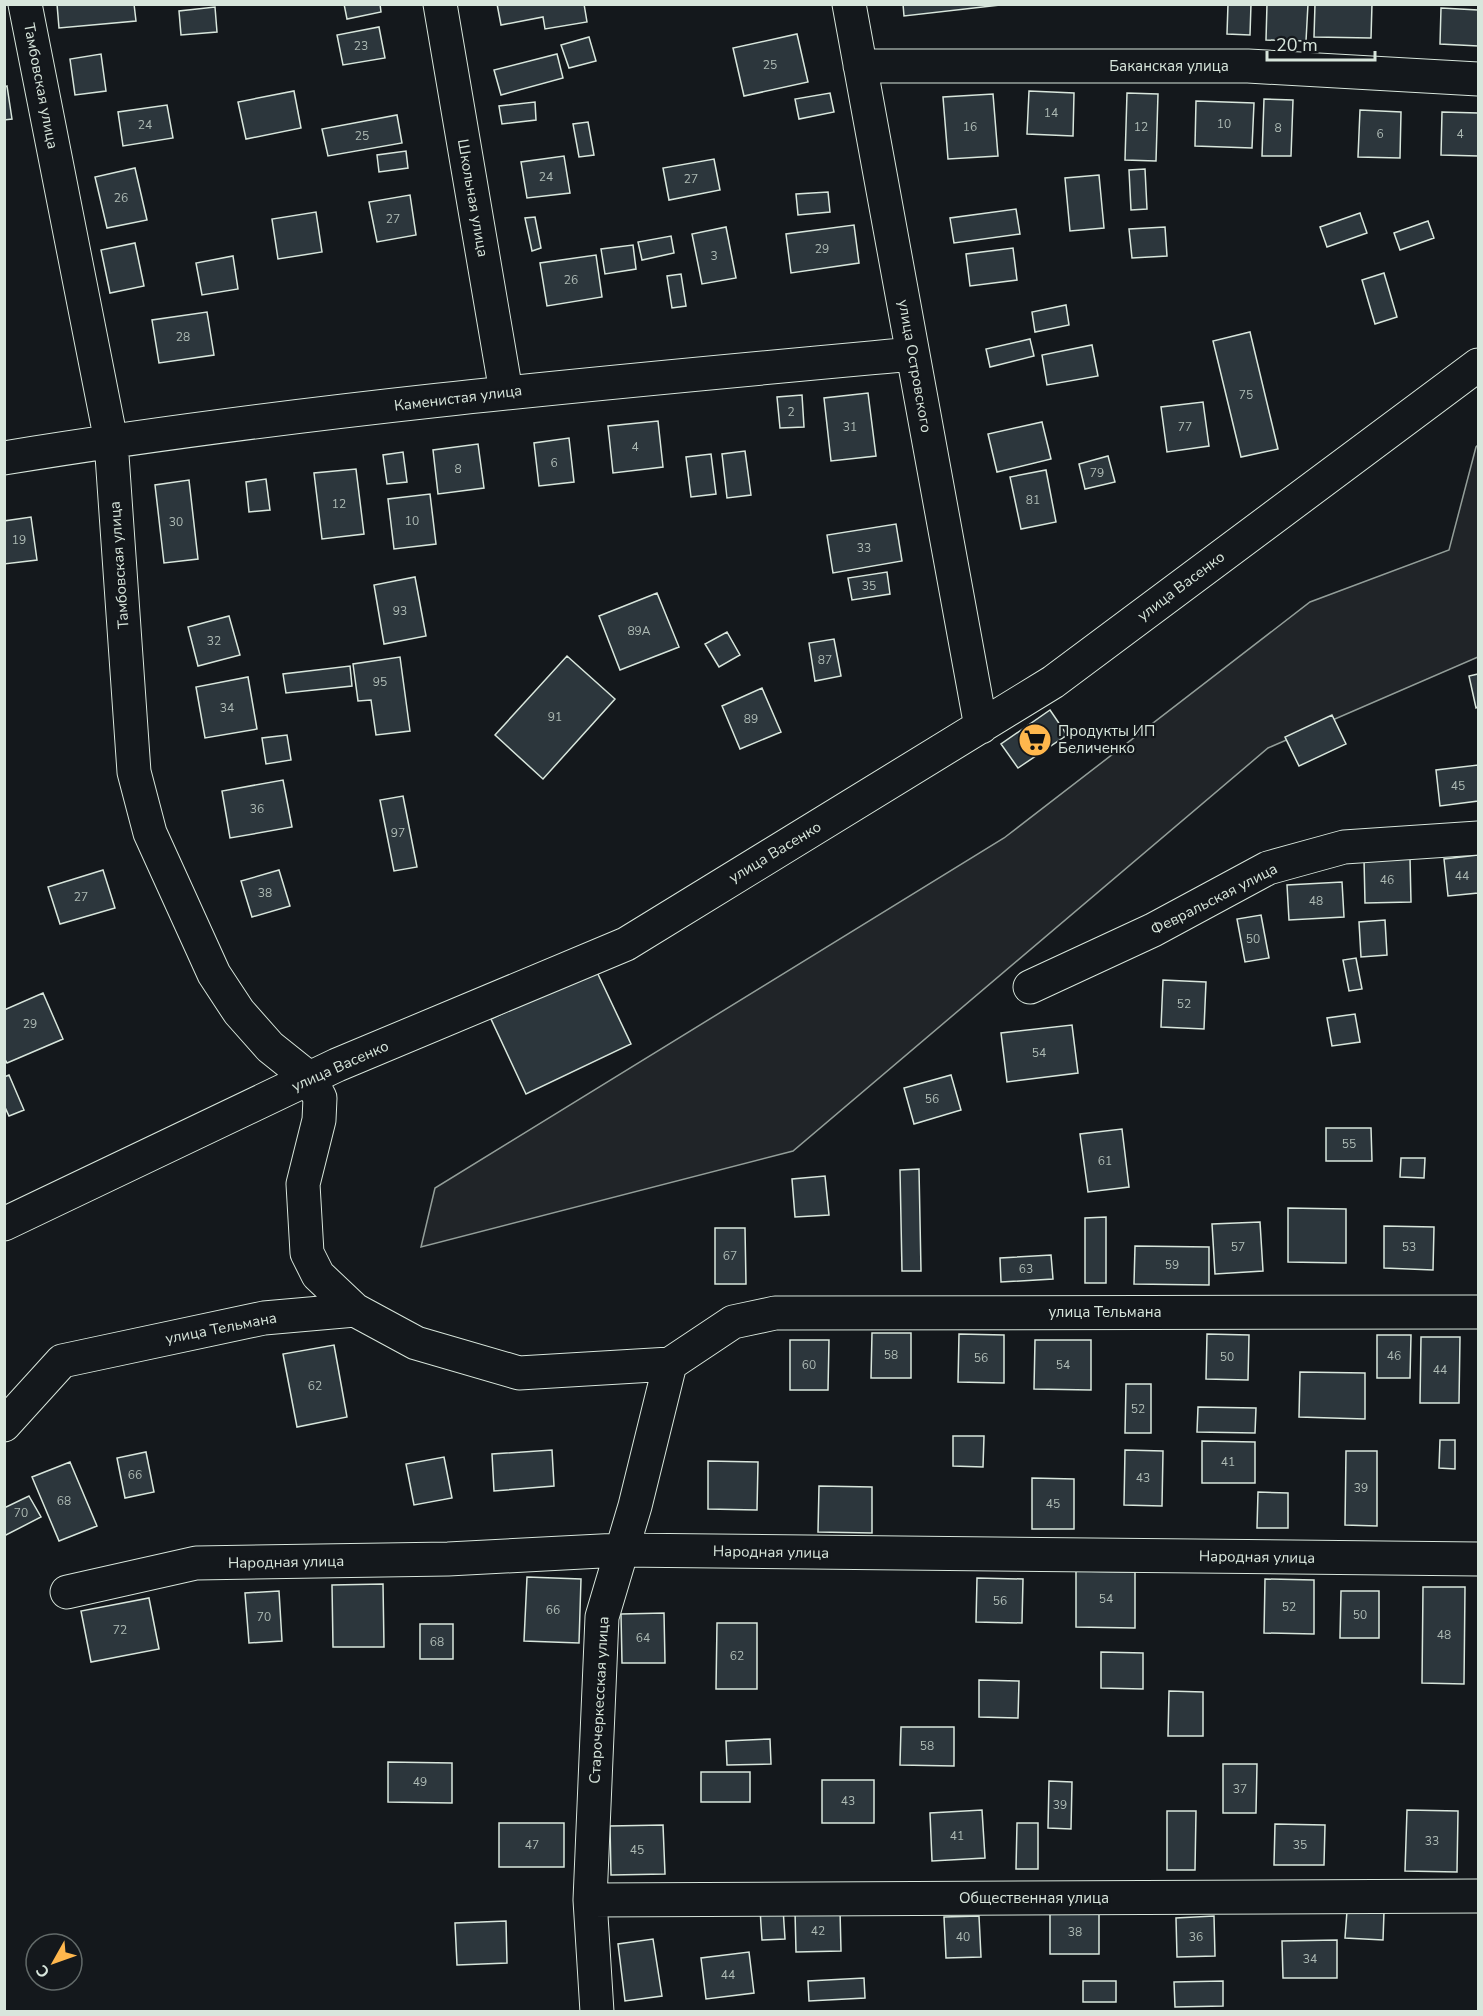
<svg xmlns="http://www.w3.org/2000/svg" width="1483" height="2016" viewBox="0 0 1483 2016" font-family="'Nunito Sans',sans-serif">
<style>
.green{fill:#202428;stroke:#939e99;stroke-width:1.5}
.building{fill:#2c363c;stroke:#d8e6dc;stroke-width:1.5}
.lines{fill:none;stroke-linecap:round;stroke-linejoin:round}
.minor-casing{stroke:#d8e6dc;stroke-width:35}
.minor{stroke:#14181c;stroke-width:33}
.labels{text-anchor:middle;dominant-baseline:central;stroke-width:4.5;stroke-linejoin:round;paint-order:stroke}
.number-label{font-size:12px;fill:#adbab4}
.street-label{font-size:15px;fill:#d8e6dc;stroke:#14181c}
.poi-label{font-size:15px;fill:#d8e6dc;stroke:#14181c;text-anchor:start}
</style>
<rect width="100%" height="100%" fill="#14181c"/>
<!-- green -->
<path class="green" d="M1478,445v212l-210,91 -475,403 -372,96 14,-59 569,-350 306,-236 139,-52 27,-103z"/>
<!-- building -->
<path class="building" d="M57,4h77l2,17 -77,7z
M344,4h36l1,8 -34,7z
M497,4h87l3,18 -42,7 -2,-12 -42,8z
M903,4h106l-105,12z
M1228,4h23l-1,31 -23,-1z
M1267,4h41l-2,37 -40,-1z
M1315,4h57l-1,34 -57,-1z
M215,7l2,25 -36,3 -2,-24z
M1441,8l37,2v36l-38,-2z
M379,27l6,31 -42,7 -6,-30z
M797,34l11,48 -64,14 -11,-48z
M589,37l7,24 -27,7 -8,-23z
M101,54l5,37 -31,4 -5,-36z
M557,54l6,24 -62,17 -7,-25z
M7,86l5,33 -8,1v-33z
M294,91l7,37 -55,11 -8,-37z
M1029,91l45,2 -1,43 -46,-2z
M830,93l4,19 -35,7 -4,-20z
M1127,93l31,1 -2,67 -31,-1z
M993,94l5,62 -50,3 -5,-62z
M1264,99l29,1 -2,56h-29z
M1196,101l58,2 -2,45 -57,-2z
M535,102l1,18 -34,4 -3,-18z
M167,105l6,33 -50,8 -5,-34z
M1360,110l41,2 -1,46 -42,-1z
M1442,112l36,1v43l-37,-1z
M397,115l5,28 -74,13 -6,-27z
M588,122l6,33 -15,2 -6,-33z
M406,151l2,17 -29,4 -2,-17z
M564,156l6,37 -43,5 -6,-36z
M714,159l6,31 -51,10 -6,-32z
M135,168l12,52 -40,8 -12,-51z
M1145,169l2,40 -16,1 -2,-40z
M1099,175l5,53 -34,3 -5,-53z
M828,192l2,20 -32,3 -2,-21z
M410,195l6,40 -39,7 -8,-40z
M1016,209l4,25 -66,9 -4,-25z
M316,212l6,40 -44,7 -6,-40z
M1360,213l7,20 -40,14 -7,-20z
M535,217l6,31 -9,3 -7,-33z
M1428,221l6,17 -34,12 -6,-17z
M854,225l5,38 -68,10 -5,-39z
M726,227l10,51 -34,6 -10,-50z
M1165,227l2,29 -35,2 -3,-29z
M671,236l3,17 -32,7 -4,-18z
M135,243l9,43 -34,7 -9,-43z
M633,245l3,24 -31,5 -4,-25z
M1013,248l4,32 -47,6 -4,-32z
M596,255l6,42 -55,9 -7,-43z
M233,256l5,33 -36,6 -6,-32z
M1384,273l13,44 -22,7 -13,-44z
M681,274l5,32 -14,2 -5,-32z
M1066,305l3,20 -34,7 -3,-20z
M207,312l7,43 -55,8 -7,-43z
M1250,332l28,117 -37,8 -28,-116z
M1030,339l4,17 -44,11 -4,-18z
M1092,345l6,31 -51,9 -5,-30z
M868,393l8,63 -45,5 -7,-63z
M802,395l2,32 -24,1 -3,-31z
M1203,402l6,44 -42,6 -6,-45z
M658,421l5,46 -50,6 -5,-47z
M1042,422l9,37 -54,13 -9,-38z
M569,438l5,44 -35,4 -5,-43z
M478,444l6,44 -46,6 -5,-44z
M745,451l6,44 -24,3 -5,-44z
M403,452l4,30 -20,2 -4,-29z
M711,454l5,40 -25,3 -5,-40z
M1108,456l7,26 -30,7 -6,-25z
M356,469l8,65 -42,5 -8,-66z
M1046,470l10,52 -35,7 -11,-52z
M266,479l4,31 -21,2 -3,-30z
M189,480l9,79 -34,4 -9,-78z
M430,494l6,50 -42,5 -6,-50z
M31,517l6,43 -33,4v-43z
M896,524l6,37 -69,12 -6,-38z
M887,572l3,22 -38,6 -4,-22z
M415,577l11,59 -42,8 -10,-59z
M657,593l22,54 -59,23 -21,-54z
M229,616l11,39 -42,11 -10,-39z
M727,632l13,23 -21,12 -14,-23z
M834,639l7,37 -26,5 -6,-38z
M567,656l48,43 -72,80 -48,-44z
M400,657l10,74 -34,4 -5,-35 -13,1 -5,-37z
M350,666l2,20 -66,7 -3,-19z
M1478,674v33l-2,1 -7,-32z
M248,677l9,52 -52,9 -9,-51z
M762,688l19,44 -41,17 -18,-43z
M1050,710l17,25 -49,33 -17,-24z
M1332,715l14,29 -47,22 -14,-29z
M287,735l4,25 -25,4 -4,-26z
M1478,765v36l-38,5 -4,-36z
M283,780l9,47 -62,11 -8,-47z
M403,796l14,71 -23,4 -14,-71z
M1478,855v38l-30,3 -4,-37z
M1410,858l1,44 -46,1 -1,-44z
M103,870l12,38 -55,16 -12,-37z
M279,870l11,36 -38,11 -11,-36z
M1342,882l2,35 -55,3 -2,-35z
M1261,915l8,43 -24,4 -8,-43z
M1385,920l2,35 -26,2 -2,-35z
M1356,958l6,31 -13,2 -6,-31z
M596,970l35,74 -105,50 -35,-75z
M1163,980l43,2 -2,47 -43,-2z
M43,993l20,46 -56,24 -3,-5v-48z
M1355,1014l5,28 -28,4 -5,-28z
M1072,1025l6,48 -71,9 -6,-49z
M9,1075l15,35 -15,6 -5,-11v-28z
M951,1075l10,35 -47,14 -10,-36z
M1326,1128h45l1,33h-46z
M1122,1129l7,58 -41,5 -8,-58z
M1401,1158h24l-1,20 -24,-1z
M919,1169l2,102h-19l-2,-101z
M825,1176l4,39 -34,2 -3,-38z
M1288,1208l58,1v54l-58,-1z
M1106,1217v66h-21v-65z
M1260,1222l3,49 -48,3 -3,-50z
M1384,1226l50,1 -1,43 -49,-2z
M715,1228h30l1,56h-31z
M1135,1246l74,1v38l-75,-1z
M1051,1255l2,24 -52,3 -1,-24z
M872,1333h39v45h-40z
M959,1334l45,1v48l-46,-1z
M1207,1334l42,1 -1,45 -42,-1z
M1377,1335h34l-1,43h-33z
M1421,1337h39l-1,66h-39z
M790,1340h39l-1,50h-38z
M1035,1340h56v50l-57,-1z
M334,1345l13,72 -50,10 -14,-73z
M1300,1372l65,1v46l-66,-2z
M1126,1384h25v49h-26z
M1198,1407l58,1 -1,25 -58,-1z
M953,1436h31l-1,31 -30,-1z
M1440,1440h15v29l-16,-1z
M1202,1441l53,1v41h-53z
M552,1450l2,36 -60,5 -2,-37z
M1125,1450l38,1 -1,55 -38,-1z
M1346,1451h31v75l-32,-1z
M146,1452l8,40 -29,6 -8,-40z
M444,1457l8,41 -38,7 -8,-41z
M708,1461l50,1 -1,48 -49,-1z
M70,1462l27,64 -38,15 -27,-64z
M1032,1478l42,1v50h-42z
M819,1486l53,1v46l-54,-1z
M1258,1492l30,1v35h-31z
M29,1496l12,21 -37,19v-28z
M1076,1571l59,1v56l-59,-1z
M527,1577l54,2 -2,64 -55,-2z
M977,1578l46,1 -1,44 -46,-1z
M1265,1579l49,1v54l-50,-1z
M383,1584l1,63h-51l-1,-62z
M1423,1587h42l-1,97 -42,-1z
M279,1591l3,50 -33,2 -4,-50z
M1341,1591h38v47h-39z
M149,1598l10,51 -68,13 -10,-51z
M664,1613l1,50h-43l-1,-49z
M717,1623h40v66h-41z
M420,1624h33v35h-33z
M1101,1652l42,1v36l-42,-1z
M979,1680l40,1 -1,37 -39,-1z
M1169,1691l34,1v44h-35z
M901,1727h53v39l-54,-1z
M770,1739l1,25 -44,1 -1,-24z
M388,1762l64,1v40l-64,-1z
M1223,1764h34l-1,49h-33z
M701,1772h49v30h-49z
M822,1780h52v43h-52z
M1049,1781l23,1 -1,47 -23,-1z
M982,1810l3,48 -53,3 -2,-48z
M1407,1810l51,1 -1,61 -52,-1z
M1167,1811h29l-1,59h-28z
M499,1823h65v44h-65z
M1017,1823h21v46h-22z
M1275,1824l50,1 -1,40h-50z
M663,1825l2,49 -54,1 -1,-49z
M783,1908l2,31 -23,1 -2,-31z
M840,1910l1,41 -45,1 -1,-41z
M1099,1910v44h-49v-43z
M1347,1911l37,1 -1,28 -38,-2z
M979,1916l2,41 -35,1 -2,-41z
M1214,1916l1,40 -38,1 -1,-39z
M506,1921l1,42 -50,2 -2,-42z
M653,1939l9,57 -37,5 -7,-57z
M1337,1940v38h-54l-1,-37z
M749,1952l5,41 -48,6 -5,-41z
M864,1978l1,20 -56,3 -1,-20z
M1083,1981h33v21h-33z
M1223,1981v25l-48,1 -1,-25z"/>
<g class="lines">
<!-- minor casing -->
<g class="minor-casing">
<path id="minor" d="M25,4l86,437 23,331 16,61 64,141 25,38 31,35 40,32 10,19 -1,22 -16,64 4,69 11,22 37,35
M440,4l66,388
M849,4l132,723
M860,66h388l230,13
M4,458c301,-49 605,-76 909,-104
M1030,987l123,-57 115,-62 76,-21 134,-9
M4,1224l333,-159 289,-121 427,-262 425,-317
M4,1425l58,-64 202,-43 91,-8 61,33 103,30 151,-9
M67,1592l129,-29 252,-4 172,-9 858,9
M590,1900l888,-4
M597,2012l-7,-112 12,-283 33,-111 35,-142 63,-42 42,-9 703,-1"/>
</g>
<!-- minor -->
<use href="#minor" class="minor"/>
</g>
<!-- icons -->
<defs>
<g id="supermarket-disc" transform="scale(1.725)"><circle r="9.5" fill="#ffb74d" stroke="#14181c"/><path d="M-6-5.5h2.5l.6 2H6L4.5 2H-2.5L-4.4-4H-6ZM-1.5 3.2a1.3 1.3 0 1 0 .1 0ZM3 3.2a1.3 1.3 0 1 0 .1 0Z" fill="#111"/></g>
</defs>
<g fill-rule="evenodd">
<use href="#supermarket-disc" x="1035" y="740"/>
</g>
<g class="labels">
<!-- number labels -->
<g class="number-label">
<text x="361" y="46">23</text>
<text x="770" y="65">25</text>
<text x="1051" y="113">14</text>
<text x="1224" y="124">10</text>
<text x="145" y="125">24</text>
<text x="970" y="127">16</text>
<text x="1141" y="127">12</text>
<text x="1278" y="128">8</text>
<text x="1380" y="134">6</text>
<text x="1460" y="134">4</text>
<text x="362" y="136">25</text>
<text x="546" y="177">24</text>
<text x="691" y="179">27</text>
<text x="121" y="198">26</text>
<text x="393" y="219">27</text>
<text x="822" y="249">29</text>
<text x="714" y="256">3</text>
<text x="571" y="280">26</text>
<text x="183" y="337">28</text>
<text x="1246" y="395">75</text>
<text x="791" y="412">2</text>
<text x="850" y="427">31</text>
<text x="1185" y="427">77</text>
<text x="635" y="447">4</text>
<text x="554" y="463">6</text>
<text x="458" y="469">8</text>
<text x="1097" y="473">79</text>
<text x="1033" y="500">81</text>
<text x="339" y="504">12</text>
<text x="412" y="521">10</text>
<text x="176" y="522">30</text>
<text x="19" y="540">19</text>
<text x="864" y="548">33</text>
<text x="869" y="586">35</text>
<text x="400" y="611">93</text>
<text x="639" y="631">89А</text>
<text x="214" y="641">32</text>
<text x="825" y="660">87</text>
<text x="380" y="682">95</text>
<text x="227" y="708">34</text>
<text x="555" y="717">91</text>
<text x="751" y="719">89</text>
<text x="1458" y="786">45</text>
<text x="257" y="809">36</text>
<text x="398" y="833">97</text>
<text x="1462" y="876">44</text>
<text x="1387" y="880">46</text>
<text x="265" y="893">38</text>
<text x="81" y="897">27</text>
<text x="1316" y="901">48</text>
<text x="1253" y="939">50</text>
<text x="1184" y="1004">52</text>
<text x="30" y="1024">29</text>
<text x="1039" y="1053">54</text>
<text x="932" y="1099">56</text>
<text x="1349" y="1144">55</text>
<text x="1105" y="1161">61</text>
<text x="1238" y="1247">57</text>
<text x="1409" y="1247">53</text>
<text x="730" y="1256">67</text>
<text x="1172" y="1265">59</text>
<text x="1026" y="1269">63</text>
<text x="891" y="1355">58</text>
<text x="1394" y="1356">46</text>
<text x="1227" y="1357">50</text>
<text x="981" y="1358">56</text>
<text x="809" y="1365">60</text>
<text x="1063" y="1365">54</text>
<text x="1440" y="1370">44</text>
<text x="315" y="1386">62</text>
<text x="1138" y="1409">52</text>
<text x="1228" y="1462">41</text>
<text x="135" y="1475">66</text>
<text x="1143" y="1478">43</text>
<text x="1361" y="1488">39</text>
<text x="64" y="1501">68</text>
<text x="1053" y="1504">45</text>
<text x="21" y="1513">70</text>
<text x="1106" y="1599">54</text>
<text x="1000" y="1601">56</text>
<text x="1289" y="1607">52</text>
<text x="553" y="1610">66</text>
<text x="1360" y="1615">50</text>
<text x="264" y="1617">70</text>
<text x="120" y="1630">72</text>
<text x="1444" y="1635">48</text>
<text x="643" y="1638">64</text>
<text x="437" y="1642">68</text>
<text x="737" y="1656">62</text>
<text x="927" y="1746">58</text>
<text x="420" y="1782">49</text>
<text x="1240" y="1789">37</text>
<text x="848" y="1801">43</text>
<text x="1060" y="1805">39</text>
<text x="957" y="1836">41</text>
<text x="1432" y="1841">33</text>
<text x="532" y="1845">47</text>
<text x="1300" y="1845">35</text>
<text x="637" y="1850">45</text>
<text x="818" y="1931">42</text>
<text x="1075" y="1932">38</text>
<text x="963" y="1937">40</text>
<text x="1196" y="1937">36</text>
<text x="1310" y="1959">34</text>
<text x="728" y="1975">44</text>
</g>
<!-- street labels -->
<g class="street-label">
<text x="1169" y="66">Баканская улица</text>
<text transform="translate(41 86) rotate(79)">Тамбовская улица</text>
<text transform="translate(473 198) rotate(80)">Школьная улица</text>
<text transform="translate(915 366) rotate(80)">улица Островского</text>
<text transform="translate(458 398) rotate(-7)">Каменистая улица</text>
<text transform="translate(119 565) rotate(-94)">Тамбовская улица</text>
<text transform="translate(1181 586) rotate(-37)">улица Васенко</text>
<text transform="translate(775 852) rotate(-31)">улица Васенко</text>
<text transform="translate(1214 899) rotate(-27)">Февральская улица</text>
<text transform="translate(340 1066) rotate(-24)">улица Васенко</text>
<text x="1105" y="1312">улица Тельмана</text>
<text transform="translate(221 1328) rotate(-11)">улица Тельмана</text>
<text transform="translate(771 1552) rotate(1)">Народная улица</text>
<text transform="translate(1257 1557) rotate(1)">Народная улица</text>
<text transform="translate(286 1562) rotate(-1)">Народная улица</text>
<text transform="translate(599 1700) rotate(-87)">Старочеркесская улица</text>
<text x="1034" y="1898">Общественная улица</text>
</g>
<!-- poi labels -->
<g class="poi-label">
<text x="1058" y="731">Продукты ИП<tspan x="1058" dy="17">Беличенко</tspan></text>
</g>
</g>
<!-- border -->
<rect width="1483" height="2016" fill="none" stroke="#d8e6dc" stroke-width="12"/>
<!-- north arrow -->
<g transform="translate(54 1962) rotate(230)"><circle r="28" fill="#14181c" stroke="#626a69" stroke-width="1.5"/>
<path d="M0-4.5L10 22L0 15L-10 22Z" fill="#ffb74d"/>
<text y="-9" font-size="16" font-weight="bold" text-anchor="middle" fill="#d8e6dc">С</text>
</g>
<!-- scale -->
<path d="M1267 51v9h108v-9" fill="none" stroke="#d8e6dc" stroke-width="3"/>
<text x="1276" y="51" font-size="18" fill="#d8e6dc" stroke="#14181c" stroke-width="4.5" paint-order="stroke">20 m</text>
</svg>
